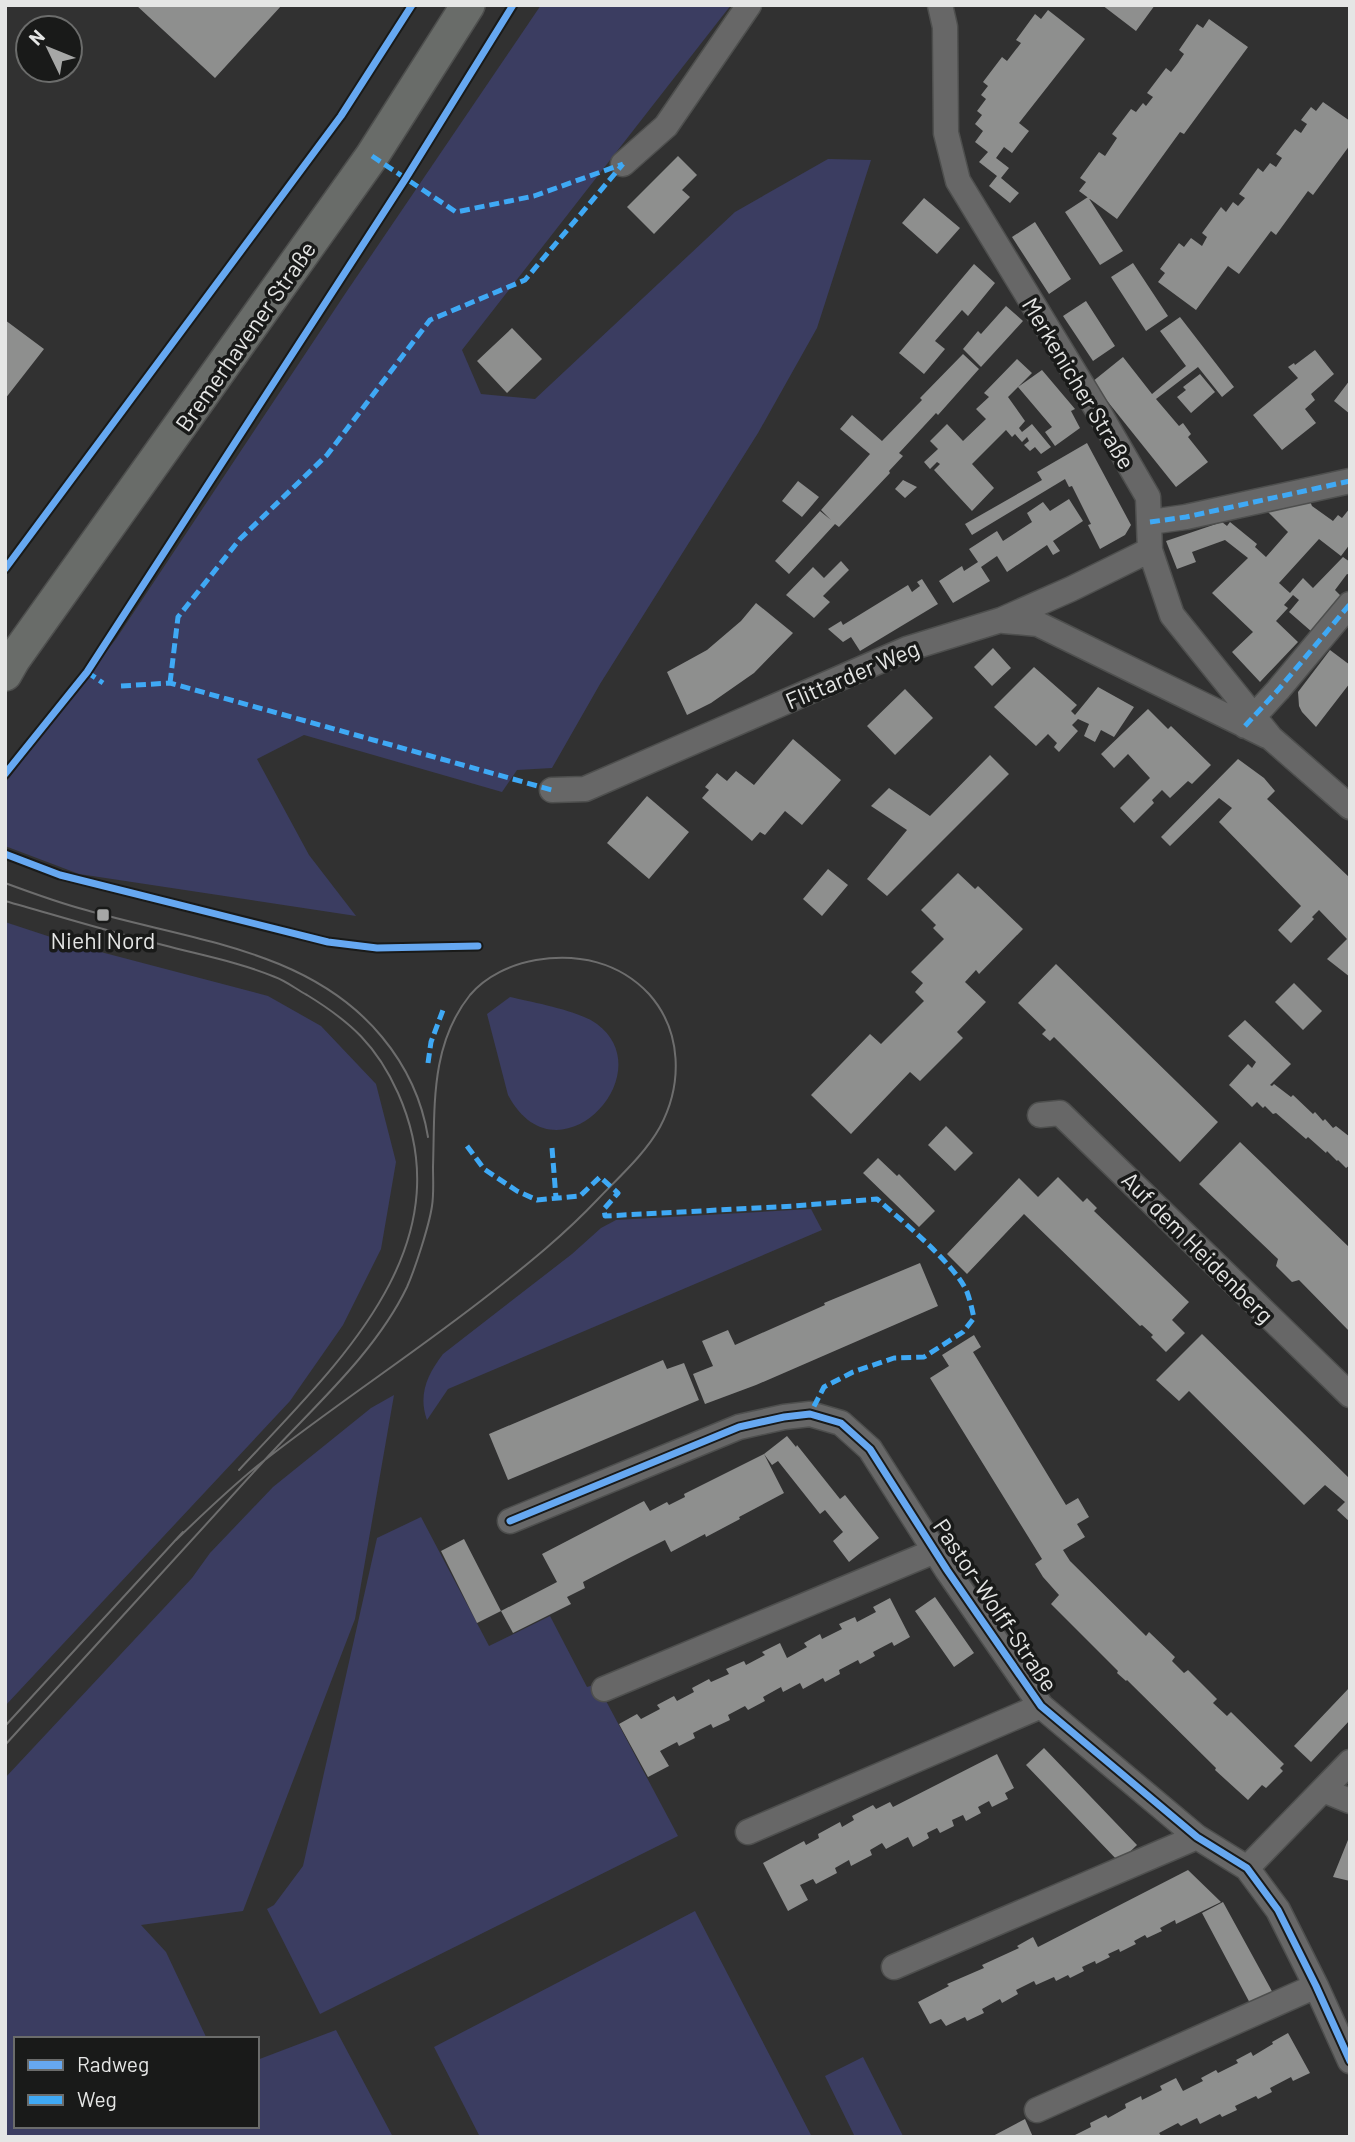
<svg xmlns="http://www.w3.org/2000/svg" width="1355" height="2142" viewBox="0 0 1355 2142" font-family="Barlow,sans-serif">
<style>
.green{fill:#3b3d61}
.building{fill:#8e8f8e}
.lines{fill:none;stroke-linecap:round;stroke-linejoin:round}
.street-casing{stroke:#4e4f4e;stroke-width:27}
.secondary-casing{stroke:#4e4f4e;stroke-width:36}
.street{stroke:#676767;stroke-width:24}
.secondary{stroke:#696c69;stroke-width:33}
.tram{stroke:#6d6d6d;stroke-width:2}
.quiet{stroke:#3fa9f5;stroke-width:5;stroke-dasharray:10 5;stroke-linecap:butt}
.cycleway-casing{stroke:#191a19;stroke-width:11}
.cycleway{stroke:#66a8f1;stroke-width:7}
.poi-dot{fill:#a6a7a6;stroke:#191a19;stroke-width:2.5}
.labels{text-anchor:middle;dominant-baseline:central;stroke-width:7;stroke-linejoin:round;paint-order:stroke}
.street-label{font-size:23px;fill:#e5e6e5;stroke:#191a19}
.poi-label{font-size:23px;fill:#e5e6e5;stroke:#191a19}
</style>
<rect width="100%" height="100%" fill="#313131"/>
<!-- green -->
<path class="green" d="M541,5h190l-269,345 19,44 54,5 200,-187 93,-53 43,1 -54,168 -59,105 -158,251 -48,84 -35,2 -15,22 -198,-57 -47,24 52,96 47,61 -277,-42 -74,-28v-63l111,-144 229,-345z
M5,922l73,24 190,50 53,30 55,58 20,78 -15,87 -38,76 -53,76 -285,305z
M510,997c22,5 70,14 87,27 67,50 -40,163 -89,71l-21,-81z
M811,1209l11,21 -374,159 -21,31c-9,-25 0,-45 16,-66l129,-100 29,-26 15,-8z
M394,1395l-39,224 -112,292 -102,14 25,27 41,87h-191v87h241v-66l79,-30 57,107h-388v-359l187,-200 18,-25 63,-66 98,-79z
M421,1517l68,129 61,-30 37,71 10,-3 81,152 -358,178 -53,-105 7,-4 29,-39 74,-328z
M695,1911l117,226h-332l-46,-90z
M863,2057l40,79 -2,1h-46l-30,-61z"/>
<!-- building -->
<path class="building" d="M136,5h146l-67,73z
M1102,5h53l-19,26z
M1048,10l37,29 -66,84 10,8 -17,22 -8,-6 -8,11 13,10 -8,10 18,15 -9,10 -21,-17 8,-10 -18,-14 9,-10 -13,-10 8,-11 -8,-7 7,-9 -5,-4 9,-12 -5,-4 7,-9 -5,-4 19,-25 5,4 14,-18 -5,-3 19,-26 6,5z
M1209,19l39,28 -64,87 -4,-2 -63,87 -38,-28 7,-9 -6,-4 19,-26 6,4 12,-18 -5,-4 19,-25 5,3 7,-9 3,3 7,-9 -6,-4 19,-25 5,4 7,-9 6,-9 -5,-4 18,-26 6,4z
M1323,102l27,19v24l-37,50 -5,-4 -32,44 -5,-4 -32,43 -11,-8 -32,44 -38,-28 7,-9 -5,-4 19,-26 5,4 7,-9 11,8 5,-9 -5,-4 19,-26 5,5 7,-10 5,4 7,-8 -6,-4 19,-26 5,4 7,-9 6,4 6,-9 -6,-4 19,-25 6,4 6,-9 -6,-4 10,-13 5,4z
M678,156l19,19 -15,15 8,7 -36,37 -27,-27z
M1088,197l35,54 -23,14 -35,-53z
M924,198l36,30 -23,26 -35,-31z
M1035,222l36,57 -22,15 -37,-57z
M1133,263l35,53 -22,15 -35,-54z
M974,264l21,19 -27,33 -6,-6 -27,31 10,8 -21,25 -25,-21z
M1086,301l29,45 -22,15 -30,-45z
M1006,306l17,15 -42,46 -18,-18 15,-18 3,3z
M1180,317l54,70 -12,10 -24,-30 -42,32 23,27 4,-3 8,11 -3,3 20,25 -32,25 -84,-105 31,-25 29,37 34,-28 -26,-35z
M5,320l39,29 -39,50z
M512,328l30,31 -35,34 -30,-32z
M1315,350l19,24 -23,20 4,6 -10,9 11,14 -34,27 -29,-35 45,-37 -10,-11 6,-4 1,2z
M963,354l16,15 -41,46 -2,-2 -37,40 4,3 -14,15 1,2 -51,54 -4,-3 -46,50 -14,-13 45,-50 11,9 -10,-10 49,-56 -30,-25 12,-14 30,26 40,-41 -2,-2z
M1017,359l15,14 -14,14 24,-17 33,39 -4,2 9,17 -25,18 -10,-14 7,-5 -34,-40 -10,10 17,24 -6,7 3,4 10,-8 19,23 -10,7 -6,-7 -5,4 -6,-6 5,-4 -2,-4 -5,5 -7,-8 -3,3 -6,-7 -34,34 22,24 -22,23 -38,-41 6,-6 -3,-2 -7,7 -6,-7 14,-13 -8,-8 17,-17 16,17 23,-22 -10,-10 13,-12 -5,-4z
M1200,374l15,18 -24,21 -14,-16 9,-7 -3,-3z
M1350,380v34l-16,-13z
M1087,443l44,82 -6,10 -25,14 -12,-24 3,-1 -19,-38 -3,1 -4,-8 -93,56 -7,-11 77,-44 -5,-8z
M903,480l14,7 -12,11 -10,-9z
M798,481l21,16 -17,20 -20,-16z
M1069,499l14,22 -30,20 7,10 -7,4 -6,-10 -40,27 -10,-16 -16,11 9,14 -37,22 -14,-22 23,-15 2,5 14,-9 -9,-13 28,-18 6,10 29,-19 -5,-9 16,-11 7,9z
M1309,499l3,7 21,15 5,-6 4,3 8,-10v36l-9,12 -22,-17 -40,44 11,10 13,-15 10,10 30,-31 7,5v13l-3,-1 -12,16 6,6 -29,36 -23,-20 10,-12 -6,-5 -9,10 4,3 -12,13 22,21 -38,40 -28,-30 21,-20 -41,-39 36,-35 -23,-18 -33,12 4,10 -19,7 -11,-28 56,-19 5,4 3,-4 27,22 -2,3 11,10 22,-25 -22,-22z
M841,561l8,9 -26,26 7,6 -16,16 -28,-23 27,-28 11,11z
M922,579l16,25 -78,47 -9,-14 -8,5 -15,-13 13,-8 2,4 65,-40 4,7 8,-6 -3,-4z
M756,603l37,30 -39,40 -43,30 -24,12 -20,-43 40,-22 34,-29z
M993,648l18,20 -19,18 -18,-19z
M1330,650l20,15v18l-34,44 -14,-15 -3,-6 -1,-14z
M1034,667l43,38 -6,6 4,4 23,-28 36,20 -20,30 -13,-7 -6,12 -11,-6 5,-12 -11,-5 -6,6 6,6 -19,21 -5,-5 3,-4 -9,-9 -12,12 -42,-39z
M905,689l28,29 -38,37 -28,-29z
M1148,709l20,20 3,-3 40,39 -19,19 -4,-3 -18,17 -8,-8 -10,10 2,3 -20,20 -14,-15 30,-30 -22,-24 -14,14 -13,-14z
M793,739l48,41 -39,45 -17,-14 -20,24 -5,-3 -8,9 -50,-43 7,-8 -4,-3 12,-14 10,8 9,-10 18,14z
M990,755l19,19 -122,122 -20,-17 40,-49 -36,-24 18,-18 41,28z
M1238,759l26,19 11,13 -8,8 83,79v99l-23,-18 20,-20 -28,-29 -7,7 2,2 -23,24 -13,-13 23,-24 -82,-84 13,-14 -13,-10 -49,48 -9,-9z
M647,796l42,36 -40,47 -42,-36z
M828,869l20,16 -26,31 -19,-17z
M958,873l17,16 3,-3 45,43 -44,45 -3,-4 -11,12 21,20 -29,30 6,6 -43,43 -10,-9 -59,62 -40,-39 59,-61 11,10 43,-43 -9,-9 8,-9 -12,-11 33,-33 -11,-11 3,-3 -15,-15z
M1056,964l162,158 -38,40 -126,-125 -4,4 -8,-7 4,-4 -28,-27z
M1294,983l28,28 -19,19 -28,-28z
M1245,1020l46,44 -21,21 2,1 2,-2 17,13 2,-2 20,19 2,-2 8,9 2,-2 8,9 3,-2 14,11v28l-4,3 -8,-8 -1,1 -10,-10 -1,2 -18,-16 -2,2 -30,-26 -3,1 -8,-8 -2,2 -6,-6 -5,5 -23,-22 19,-21 4,4 4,-6 -28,-26z
M946,1126l27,27 -18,18 -27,-26z
M1240,1142l110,106v84l-51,-52 -7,2 -16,-16 2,-7 -79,-75z
M878,1158l19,18 2,-2 36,37 -16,16 -56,-54z
M1058,1177l25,25 4,-4 10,10 -3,3 95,91 -17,18 13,13 -19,19 -15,-15 2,-2 -11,-10 -2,1 -116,-112 -57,60 -20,-20 72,-76 19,19z
M920,1263l18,43 -182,79 -51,19 -12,-30 20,-8 -11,-25 26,-11 7,15 90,-40 -1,-2z
M1202,1334l148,145v43l-13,-12 8,-8 -20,-17 -21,20 -115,-114 -10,10 -23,-21z
M974,1335l7,12 -8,5 93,153 12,-7 11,19 -12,7 8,13 -22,13 7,11 76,75 3,-4 26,25 -3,4 12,12 4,-3 29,29 -4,4 14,13 4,-4 53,52 -4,4 3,3 -17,17 -4,-3 -14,15 -33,-30 1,-2 -89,-88 -1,1 -9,-8 1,-2 -67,-67 8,-9 -16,-18 -8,-13 7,-5 -112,-181 19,-12 -7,-11z
M663,1360l4,9 17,-6 15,37 -191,80 -19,-46z
M787,1436l9,11 1,-2 43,54 5,-4 34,43 -30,24 -16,-21 10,-9 -18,-22 -5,4 -42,-53 -6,4 -8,-11 20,39 -45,24 1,2 -34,18 -1,-3 -34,18 -6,-12 -34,17 -48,25 2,6 -18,9 4,7 -58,29 -12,-22 -24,12 -36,-72 23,-12 37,72 56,-29 -15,-28 102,-53 6,10 17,-9 2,3 16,-8 -1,-3 80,-40z
M935,1597l39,56 -20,14 -39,-56z
M890,1598l20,39 -16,9 -2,-4 -19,10 2,4 -15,8 -2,-4 -19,10 1,4 -15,8 -2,-4 -20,11 -3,-6 -17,9 -2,-5 -18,10 2,4 -17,9 -3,-4 -17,9 2,5 -17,8 -2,-4 -18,9 2,5 -16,8 -2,-4 -17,9 9,15 -21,11 -29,-53 18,-10 4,5 19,-10 -3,-4 17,-9 3,5 17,-9 -2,-4 17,-9 2,3 18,-8 -3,-5 18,-8 2,4 19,-10 -3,-3 18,-9 7,15 20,-11 -3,-4 16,-9 2,5 20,-10 -3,-5 16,-7 2,5 19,-10 -3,-5z
M1350,1687v33l-39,42 -17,-16z
M1044,1748l93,97 -18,17 -93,-97z
M997,1754l17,34 -9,5 3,6 -16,8 -3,-6 -11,6 3,6 -15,8 -3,-6 -11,5 2,6 -14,7 -3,-5 -10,5 2,5 -16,9 -5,-10 -22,12 -4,-6 -12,7 2,5 -21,11 -2,-6 -14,8 2,5 -21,11 -3,-5 -13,6 8,15 -20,11 -25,-48 41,-22 2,4 13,-7 -1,-4 22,-12 2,5 12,-7 -2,-4 21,-11 3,4 14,-7 3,5z
M1350,1835v46l-17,-4z
M1188,1870l33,32 -45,22 -1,-4 -15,8 2,3 -15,7 -2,-3 -11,6 2,3 -16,8 -1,-3 -11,5 2,3 -14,7 -1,-3 -13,6 2,4 -14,7 -2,-3 -12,6 -2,-4 -18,8 -2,-4 -18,9 2,4 -16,9 -2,-4 -18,10 2,4 -17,8 -2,-4 -19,9 -5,-7 -11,5 -12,-22 31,-16 -2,-2 37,-16 -2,-3 37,-17 -2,-2 16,-9 5,10z
M1223,1902l51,93 -22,12 -50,-94z
M1288,2033l22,40 -17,8 -2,-4 -21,11 2,4 -14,7 -2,-3 -21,10 2,4 -15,7 -2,-3 -20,10 -3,-6 -16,8 -3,-3 -19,10 3,4h-91l20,-10 -1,-4 16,-8 2,3 18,-10 -1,-4 16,-8 1,4 20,-10 -2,-4 16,-8 7,13 20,-10 -2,-3 15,-8 2,3 20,-10 -2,-3 15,-8 2,4 20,-12 -1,-2z
M1025,2119l8,18h-42z"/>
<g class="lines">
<!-- street casing -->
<g class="street-casing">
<path id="street" d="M940,5l5,22 1,106 12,48 143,235 47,81 2,53 22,65 99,123 79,69
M623,164l43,-38 83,-121
M1150,522l36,-5 164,-36
M1004,621l34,3 229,112
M1245,726l33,-36 72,-86
M552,790l33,-1 322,-140 94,-29 70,-31 79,-39
M1040,1115l20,-2 290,282
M510,1521l229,-94 45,-10 26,-3 31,9 29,26 77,121 94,136 156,131 50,31 31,42 38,76 34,75
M604,1689l331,-138
M1323,1790l27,11
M748,1832l293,-126
M1247,1868l103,-106
M894,1967l303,-130
M1037,2110l279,-124"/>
</g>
<!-- secondary casing -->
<g class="secondary-casing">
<path id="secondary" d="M5,674l8,-14 359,-504 96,-151"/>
</g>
<!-- street -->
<use href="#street" class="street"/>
<!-- secondary -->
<use href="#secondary" class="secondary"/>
<!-- tram -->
<path class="tram" d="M5,883c27,10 54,20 81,27 103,30 224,39 296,127 24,29 40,63 46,100
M5,901c53,15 105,31 158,44 37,10 76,17 112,32 11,4 21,12 32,18 44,27 70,51 91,98 69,155 -63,273 -159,377
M5,1726l178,-194
M5,1745c86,-94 171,-188 257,-282 49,-54 113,-109 145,-176 8,-18 22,-61 25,-81 2,-13 1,-26 1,-39 2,-61 -3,-122 37,-172 16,-19 42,-31 66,-35 42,-7 83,2 113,34 33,37 34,90 11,133 -15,27 -41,50 -62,72 -33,35 -70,65 -107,94 -75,59 -155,111 -230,170 -30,24 -57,50 -85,77"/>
<!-- quiet -->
<path class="quiet" d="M372,156l84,56 78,-16 89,-32
M1150,522l36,-5 164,-36
M87,672l16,11
M170,683l8,-66 62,-78 87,-84 103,-135 95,-40 98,-116
M121,686l49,-3 382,107
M1245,726l33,-36 72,-86
M428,1063l3,-21 12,-32
M467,1146l17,23 33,22 20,9 43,-4 20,-19 18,16 -14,16 1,7 189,-10 83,-7c24,21 78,65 90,93 3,8 5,17 7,26l-11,14 -39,25 -30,1 -41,14 -29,15 -14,27
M552,1148l4,50"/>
<!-- cycleway casing -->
<g class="cycleway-casing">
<path id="cycleway" d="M5,569l336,-453 71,-111
M5,774l82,-102 319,-494 107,-173
M5,854l55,21 268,67 49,6 101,-2
M510,1521l229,-94 45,-10 26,-3 31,9 29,26 77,121 94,136 156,131 50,31 31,42 38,76 34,75"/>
</g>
<!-- cycleway -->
<use href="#cycleway" class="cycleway"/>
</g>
<!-- markers -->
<rect class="poi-dot" x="96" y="908" width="14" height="14" rx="3.5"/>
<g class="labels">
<!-- street labels -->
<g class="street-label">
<text transform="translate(245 336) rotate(-55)">Bremerhavener Straße</text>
<text transform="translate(1079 383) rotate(59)">Merkenicher Straße</text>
<text transform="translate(852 674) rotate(-23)">Flittarder Weg</text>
<text transform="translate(1198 1247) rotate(45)">Auf dem Heidenberg</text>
<text transform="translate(996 1605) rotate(56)">Pastor-Wolff-Straße</text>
</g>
<!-- poi labels -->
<g class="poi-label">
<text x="103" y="940">Niehl Nord</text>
</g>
</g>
<!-- border -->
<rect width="1355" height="2142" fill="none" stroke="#e5e6e5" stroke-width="14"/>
<!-- legend -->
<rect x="14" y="2037" width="245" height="91" fill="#191a19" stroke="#6b6c6b" stroke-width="2"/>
<rect x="28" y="2060" width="35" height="10" fill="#66a8f1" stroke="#6b6c6b" stroke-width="2"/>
<text x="77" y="2072" font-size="21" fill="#e5e6e5">Radweg</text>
<rect x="28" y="2095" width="35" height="10" fill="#3fa9f5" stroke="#6b6c6b" stroke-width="2"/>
<text x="77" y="2107" font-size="21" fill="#e5e6e5">Weg</text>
<!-- north arrow -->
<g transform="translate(49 49) rotate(313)"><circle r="33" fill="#191a19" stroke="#6b6c6b" stroke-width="2"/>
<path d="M0-5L12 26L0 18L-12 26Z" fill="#a6a7a6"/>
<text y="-10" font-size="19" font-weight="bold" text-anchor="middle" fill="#e5e6e5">N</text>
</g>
</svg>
